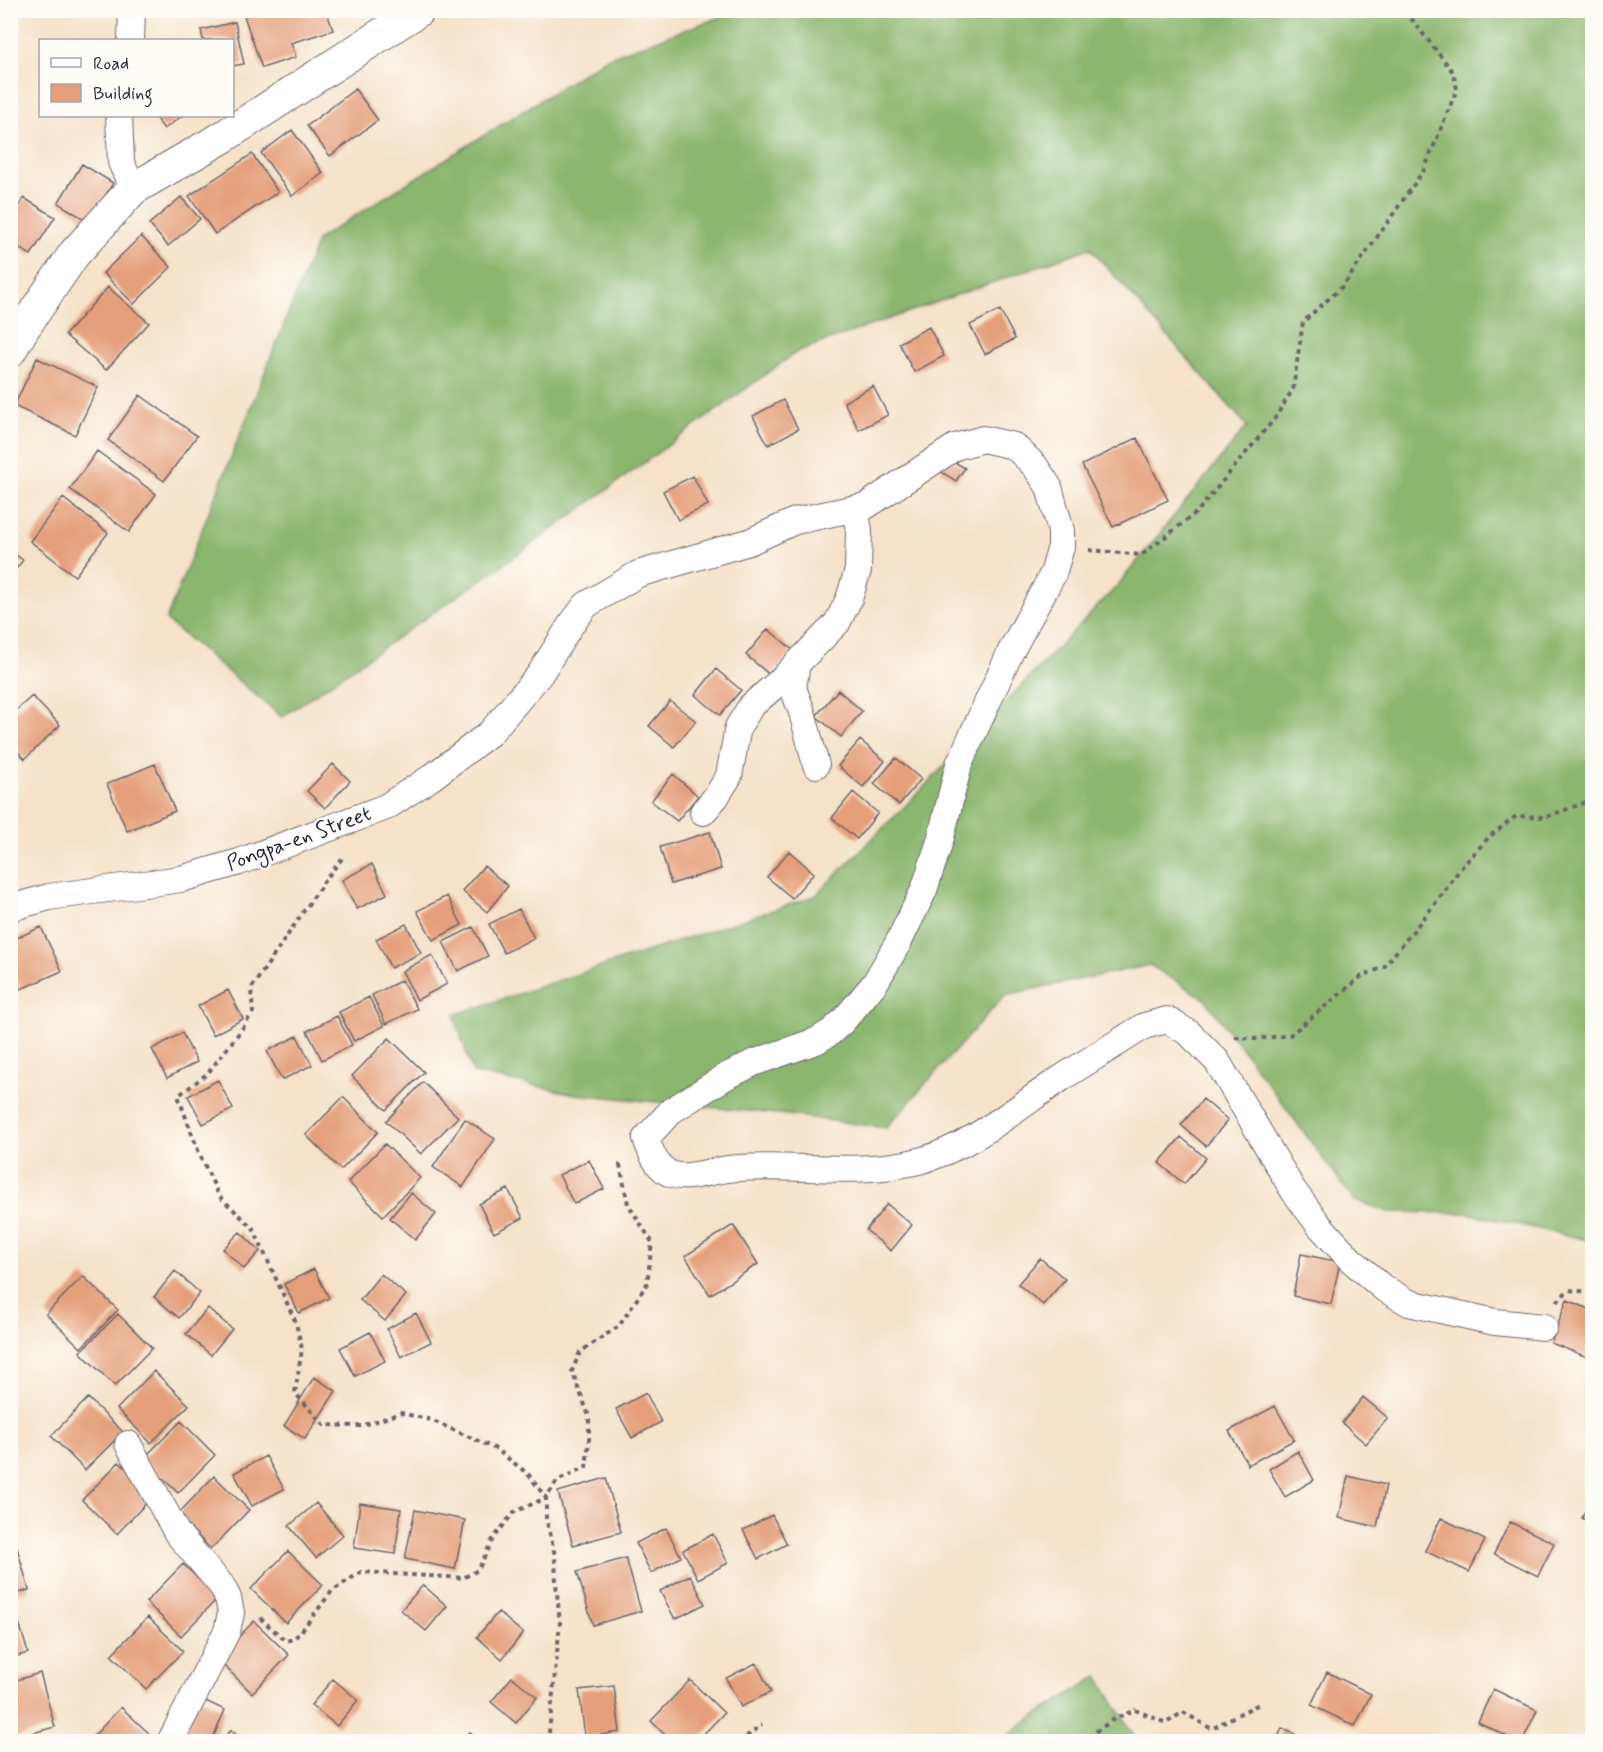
<svg xmlns="http://www.w3.org/2000/svg" width="1603" height="1752" viewBox="0 0 1603 1752" font-family="Mynerve,sans-serif">
<style>
.forest{fill:#8ab66e;stroke:#566c54;stroke-width:1.5}
.building{fill:#e59f7a}
.lines{fill:none;stroke-linecap:round;stroke-linejoin:round}
.minor-casing{stroke:#6c656c;stroke-width:28}
.tertiary-casing{stroke:#6c656c;stroke-width:34}
.path{stroke:#6c656c;stroke-width:4;stroke-dasharray:4.5 4.5;stroke-linecap:butt}
.minor{stroke:#fff;stroke-width:26}
.tertiary{stroke:#fff;stroke-width:32}
.labels{text-anchor:middle;dominant-baseline:central;stroke-width:5;stroke-linejoin:round;paint-order:stroke}
.street-label{font-size:21px;fill:#22223b;stroke:#fdfcf7}
</style>
<rect width="100%" height="100%" fill="#fdfcf7"/>
<filter id="ink" filterUnits="userSpaceOnUse"><feTurbulence type="fractalNoise" baseFrequency=".0167" numOctaves="2"/><feDisplacementMap in="SourceGraphic" scale="12" xChannelSelector="R" yChannelSelector="G"/><feConvolveMatrix kernelMatrix="1 2 1 2 8 2 1 2 1" color-interpolation-filters="sRGB"/></filter>
<filter id="wash" filterUnits="userSpaceOnUse"><feTurbulence type="fractalNoise" baseFrequency=".008" numOctaves="4" result="noise"/><feDisplacementMap in="SourceGraphic" scale="24" xChannelSelector="R" yChannelSelector="G"/><feGaussianBlur stdDeviation="1.35" result="paint"/><feColorMatrix in="noise" values="0 0 0 0 0 0 0 0 0 0 0 0 0 0 0 0 0 1.4 0 .05"/><feComposite in="paint" operator="in"/></filter>
<g filter="url(#wash)">
<rect width="100%" height="100%" fill="#f5e2c8"/>
<!-- forest -->
<path class="forest" d="M737,11h855v1230l-125,-28 -78,-1 -35,-12 -149,-201 -55,-34 -145,30 -119,133 -98,-13 -213,-21 -102,-21 -19,-58 361,-119 109,-109 194,-202 129,-159 -157,-178 -292,103 -281,204 -235,162 -116,-97 152,-381 291,-182z
M1098,1676l39,65h-135l17,-15z"/>
<g id="blocks">
<!-- building -->
<path class="building" d="M261,10h65l7,20 -42,13 5,14 -34,11 -18,-52z
M235,22l9,42 -12,2v-26h-29l-2,-10z
M355,89l23,31 -48,36 -23,-30z
M154,116h28l-18,13z
M292,130l31,43 -31,23 -31,-43z
M252,154l26,38 -63,42 -26,-38z
M82,164l31,19 -24,39 -31,-19z
M181,197l19,22 -32,27 -19,-22z
M24,198l31,19 -24,38 -21,-12v-24z
M141,236l30,31 -37,37 -31,-31z
M108,287l41,36 -43,47 -41,-35z
M1000,310l15,29 -30,15 -15,-29z
M929,327l15,29 -30,16 -15,-29z
M37,358l61,29 -23,48 -61,-29z
M873,386l15,29 -29,15 -15,-28z
M140,395l57,41 -33,45 -56,-41z
M783,400l15,29 -30,16 -15,-29z
M1137,438l31,62 -55,27 -31,-62z
M97,451l59,43 -27,38 -59,-43z
M947,458l18,10 -9,13 -16,-10z
M693,476l15,29 -30,15 -15,-29z
M63,498l45,35 -33,43 -45,-35z
M10,551l13,9 -13,17z
M768,629l25,21 -22,26 -25,-21z
M716,669l25,21 -21,25 -25,-20z
M838,690l24,21 -21,26 -25,-21z
M32,696l28,29 -35,34 -15,-16v-27z
M670,701l26,20 -22,26 -25,-21z
M860,740l25,21 -22,26 -25,-21z
M896,758l25,21 -22,26 -25,-21z
M155,764l20,47 -48,20 -20,-47z
M333,764l17,17 -25,27 -18,-17z
M673,774l25,22 -21,25 -26,-20z
M853,792l25,21 -21,26 -25,-21z
M710,832l11,37 -50,15 -11,-37z
M789,851l25,22 -22,25 -25,-21z
M372,864l15,30 -30,15 -15,-29z
M484,866l24,20 -21,26 -25,-21z
M447,896l15,29 -29,15 -16,-29z
M519,909l15,29 -30,15 -15,-29z
M406,924l15,29 -30,15 -15,-29z
M41,927l21,44 -41,18 -11,-21v-27z
M473,927l15,29 -30,15 -15,-29z
M432,955l15,29 -30,16 -15,-29z
M402,980l15,29 -31,15 -14,-29z
M228,990l15,29 -30,16 -15,-29z
M369,997l15,29 -30,15 -15,-29z
M337,1016l15,29 -30,15 -15,-29z
M182,1033l15,29 -30,16 -15,-29z
M297,1036l15,29 -30,15 -15,-29z
M389,1038l35,34 -38,38 -34,-34z
M218,1080l15,29 -30,15 -15,-28z
M423,1082l35,35 -37,37 -35,-33z
M343,1097l35,35 -37,38 -35,-35z
M1203,1099l25,21 -22,26 -25,-21z
M465,1119l30,20 -32,48 -30,-20z
M1181,1137l25,21 -22,26 -25,-21z
M385,1144l35,34 -37,38 -35,-34z
M589,1160l15,29 -30,15 -15,-29z
M508,1189l15,29 -29,15 -15,-29z
M411,1193l25,21 -21,26 -25,-22z
M887,1204l25,21 -21,26 -25,-21z
M733,1225l25,39 -48,31 -25,-39z
M240,1232l20,19 -16,18 -21,-20z
M1301,1254l39,8 -9,42 -38,-8z
M1040,1258l25,21 -22,26 -25,-21z
M314,1269l15,29 -30,15 -15,-29z
M175,1271l25,22 -21,25 -25,-21z
M381,1274l25,21 -21,26 -25,-21z
M83,1276l35,34 -37,38 -35,-34z
M1567,1300l25,10v49l-41,-16z
M208,1308l24,21 -21,26 -25,-21z
M416,1313l15,29 -30,15 -14,-28z
M118,1314l34,34 -37,38 -35,-34z
M370,1332l15,29 -30,15 -15,-28z
M154,1371l35,34 -38,38 -34,-34z
M314,1377l22,14 -31,48 -21,-13z
M646,1393l15,29 -29,16 -16,-29z
M1363,1397l25,21 -22,26 -24,-21z
M88,1398l35,34 -38,38 -34,-34z
M1275,1406l19,34 -46,25 -19,-34z
M181,1421l34,34 -37,38 -35,-34z
M1298,1451l16,29 -29,17 -16,-28z
M266,1456l18,33 -32,17 -18,-33z
M119,1462l35,33 -37,39 -35,-34z
M214,1476l35,34 -38,39 -34,-34z
M1348,1476l38,9 -9,42 -38,-9z
M606,1478l15,54 -48,13 -15,-53z
M1592,1496v28l-10,-6z
M316,1503l27,32 -27,23 -27,-32z
M360,1503l41,6 -6,45 -41,-6z
M415,1510l50,10 -10,49 -50,-10z
M772,1515l15,29 -29,15 -15,-29z
M1441,1518l44,22 -16,32 -44,-21z
M1510,1522l44,21 -16,33 -44,-22z
M666,1528l15,29 -30,16 -15,-30z
M713,1534l15,29 -30,16 -15,-29z
M10,1537h4l15,53 -19,5z
M288,1551l35,34 -37,38 -35,-34z
M626,1558l15,53 -48,14 -16,-53z
M183,1564l35,34 -37,38 -35,-34z
M690,1575l15,29 -30,15 -15,-28z
M423,1585l24,21 -21,25 -25,-21z
M12,1599l16,54 -18,5v-58z
M498,1612l25,21 -21,26 -25,-22z
M148,1617l35,34 -37,38 -35,-34z
M254,1621l35,34 -37,38 -35,-34z
M756,1663l15,29 -30,15 -15,-29z
M1327,1672l44,22 -16,32 -44,-21z
M40,1673l15,54 -45,12v-57z
M512,1677l25,20 -21,26 -25,-21z
M333,1679l25,21 -21,26 -26,-21z
M690,1680l34,33 -28,29h-24l-21,-21z
M614,1686l6,46 -35,5 -6,-47z
M1493,1689l44,21 -15,32h-4l-40,-20z
M197,1697l28,13 -14,32h-35z
M121,1707l35,33 -68,2z
M1282,1728l28,14h-34z
M231,1730l14,12h-24z
M470,1732l12,10h-20z"/>
</g>
</g>
<g filter="url(#ink)">
<use href="#blocks" fill-opacity="0" stroke="#6c656c" stroke-width="1.5"/>
<g class="lines">
<!-- minor casing -->
<g class="minor-casing">
<path id="minor" d="M131,40l1,-30
M119,116l2,46 12,27
M797,663l-4,25 9,24 14,53
M703,812l13,-15 13,-21 9,-49 13,-21 28,-24 58,-59 12,-24 9,-29 1,-40 -4,-20
M10,908l39,-11 132,-18 58,-17 147,-55 46,-30 58,-44 50,-59 30,-48 16,-21 52,-31 111,-32 46,-21 71,-15 89,-59 28,-8 31,7 21,20 14,21 12,44v16l-8,27 -42,77 -52,113 -19,77 -16,49 -26,53 -23,40 -32,38 -12,11 -15,9 -63,22 -28,14 -54,34 -25,27c18,60 50,32 92,30 60,-4 122,8 181,-7 52,-14 96,-52 141,-82 28,-18 56,-35 84,-53l23,-6 22,13 28,28 76,129 26,35 31,34 32,28 27,16 86,19 49,5
M128,1444l49,89 45,53 6,12 3,15 -4,18 -57,111"/>
</g>
<!-- tertiary casing -->
<g class="tertiary-casing">
<path id="tertiary" d="M10,351l13,-22 51,-75 59,-65 90,-52 196,-127"/>
</g>
<!-- path -->
<path class="path" d="M1089,550l53,5 55,-43 78,-94 18,-29 10,-67 40,-36 81,-116 33,-81 -4,-17 -43,-55 -1,-7
M1235,1037l20,2 35,-4 72,-59 22,-9 54,-67 23,-32 28,-31 27,-21 30,1 46,-17
M1557,1302l11,-12 24,2
M260,1618l26,23 7,-2 6,-5 33,-43 29,-19 102,6 15,-8 15,-31 21,-27 32,-14 -18,-24 -32,-25 -65,-29 -30,-7 -40,13 -37,-1 -29,-32 7,-44 -6,-26 -43,-95 -34,-32 -20,-43 -21,-57 30,-23 34,-44 11,-17 -2,-23 74,-109 19,-24
M548,1742l12,-119 -4,-40 -1,-28 -9,-37v-20l11,-17 29,-14 3,-25v-26l-17,-45 8,-19 39,-26 28,-42 5,-42 -24,-38 -8,-39 3,-3
M739,1742l23,-17
M1081,1742l33,-23 21,-9 31,13 17,-11 29,17 15,-9 32,-16"/>
<!-- minor -->
<use href="#minor" class="minor"/>
<!-- tertiary -->
<use href="#tertiary" class="tertiary"/>
</g>
</g>
<g class="labels">
<!-- street labels -->
<g class="street-label">
<text transform="translate(299 839) rotate(-20)">Pongpa-en Street</text>
</g>
</g>
<!-- margin -->
<rect width="1603" height="1752" fill="none" stroke="#fdfcf7" stroke-width="36"/>
<!-- legend -->
<rect x="39" y="39" width="195" height="78" fill="#fdfcf7" stroke="#a5a5ac" stroke-width="1.5"/>
<rect x="51" y="58" width="30" height="9" fill="#ffffff" stroke="#a5a5ac" stroke-width="1.5"/>
<text x="93" y="69" font-size="18" fill="#22223b">Road</text>
<rect x="51" y="84" width="30" height="18" fill="#e59f7a" stroke="#a5a5ac" stroke-width="1.5"/>
<text x="93" y="99" font-size="18" fill="#22223b">Building</text>
</svg>
